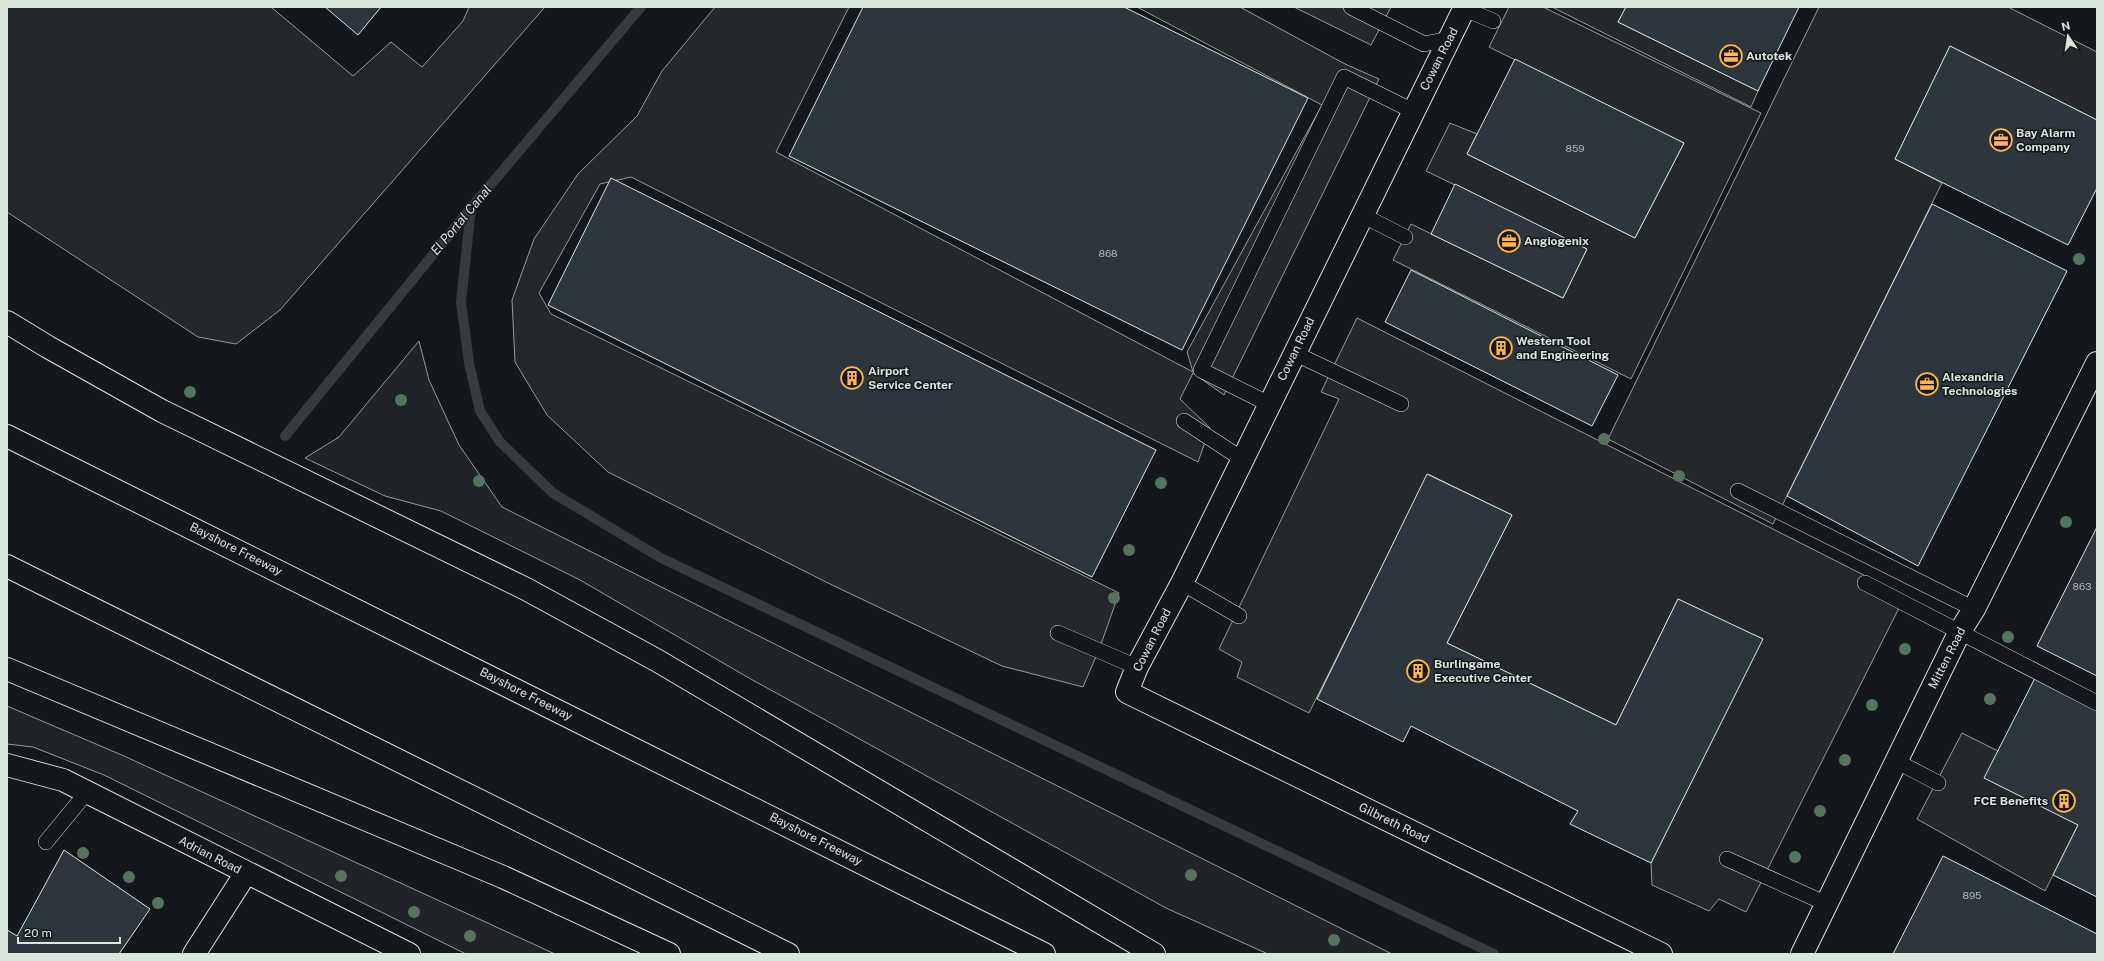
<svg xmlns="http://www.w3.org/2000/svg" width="2104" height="961" viewBox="0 0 2104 961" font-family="'Public Sans',sans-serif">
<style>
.green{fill:#202428;stroke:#939e99}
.parking{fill:#24282b;stroke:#939e99}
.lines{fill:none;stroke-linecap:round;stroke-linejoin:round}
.stream{stroke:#363b3e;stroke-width:10}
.building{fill:#2c363c;stroke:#d8e6dc}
.lane-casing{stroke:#d8e6dc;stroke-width:16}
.street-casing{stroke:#d8e6dc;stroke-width:24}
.highway-casing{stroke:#d8e6dc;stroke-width:24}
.lane{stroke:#14181c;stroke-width:15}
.street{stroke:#14181c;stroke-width:22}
.highway{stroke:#14181c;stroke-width:22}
.tree{fill:#55745f}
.labels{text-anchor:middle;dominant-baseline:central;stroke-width:3;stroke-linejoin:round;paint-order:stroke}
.number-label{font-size:10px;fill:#adbab4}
.poi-label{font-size:12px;font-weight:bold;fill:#d8e6dc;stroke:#14181c;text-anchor:start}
.street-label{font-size:12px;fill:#d8e6dc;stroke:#14181c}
.water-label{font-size:13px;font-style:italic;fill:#d8e6dc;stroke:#14181c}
</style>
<rect width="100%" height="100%" fill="#14181c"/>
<!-- green -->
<path class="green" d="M419,341l10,39 30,65 43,62 890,447h-124l-102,-46 -417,-230 -169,-98 -139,-69 -56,-15 -80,-38 34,-21z
M7,706l117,50 431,198h-89l-362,-179 -71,-28 -26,-3z"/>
<!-- parking -->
<path class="parking" d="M7,7h264l82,69 38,-34 31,25 41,-46 6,-14h76l-265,303 -44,34 -38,-7 -191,-125z
M715,7h134l-73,145 417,220 -6,-20 135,-247 -185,-98h103l105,57 34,15 -155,316 -31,-22 -13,26 30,29 -12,34 -567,-285 -31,7 -61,109 12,21 568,279 -19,54 -17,40 -81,-21 -174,-83 -220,-111 -61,-57 -32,-53 -3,-62 22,-61 44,-65 59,-58 25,-45z
M1294,7h97l-20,38z
M1509,7h34l218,106 -130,266 -238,-119 18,-36 152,74 24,-49 -161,-78 24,-48 27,11 -10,20 168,84 49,-95 -195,-96z
M1552,7h74l-8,15 140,69 -7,16z
M1819,7h189l89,45v68l-147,-74 -55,113 47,24 -169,341 -165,-85z
M1357,318l548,278 -159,316 -27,-13 -10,12 -57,-26 -1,-22 111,-224 -84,-40 -62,126 -169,-82 65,-128 -84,-41 -119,239 -72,-36 5,-15 -23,-13 120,-250 -18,-7z
M1962,733l36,18 80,74 -33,66 -128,-72z"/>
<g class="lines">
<!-- stream -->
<path class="stream" d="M471,208l-10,94 8,61 11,48 20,31 53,51 108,65 833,396
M285,436l186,-228 170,-201"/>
</g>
<!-- building -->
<path class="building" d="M325,7h56l-23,28z
M863,7h261l184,91 -126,252 -393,-194z
M1626,7h173l-41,84 -140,-69z
M1950,46l147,74v68l-29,57 -173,-86z
M1515,59l169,84 -49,95 -168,-84z
M611,178l545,272 -64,127 -544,-272z
M1455,184l132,65 -24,49 -132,-64z
M1932,204l135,67 -149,295 -131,-70z
M1411,270l207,105 -26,51 -207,-104z
M1427,474l85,41 -65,128 169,82 62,-126 85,40 -112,224 -81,-39 8,-13 -167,-85 -8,16 -86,-43z
M2097,527v149l-60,-30z
M2035,678l62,31v188l-44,-22 25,-50 -94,-47z
M64,850l86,59 -31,45h-112v-24l10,6z
M1943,856l154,78v20h-204z"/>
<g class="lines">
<!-- lane casing -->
<g class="lane-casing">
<path id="lane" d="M1351,7l73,37 25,-5
M1465,9l28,12
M1362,215l43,22
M1294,353l107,51
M1269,404l-68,-34 143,-293 69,34
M1184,421l58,38
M1738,491l236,118
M1182,583l57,33
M1865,583l232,120
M1058,633l79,34
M1896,761l42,22
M46,842l41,-50
M1727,859l100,45"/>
</g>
<!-- street casing -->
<g class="street-casing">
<path id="street" d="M1465,7l-283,576 -45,84 -10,25 534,262
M7,765l56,15 346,174
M194,954l52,-81
M1802,954l157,-321 15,-24 123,-246"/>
</g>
<!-- highway casing -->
<g class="highway-casing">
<path id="highway" d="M7,322l41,25 114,64 364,178 132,72 496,293
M7,436l1037,518
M7,566l781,388
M7,669l496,208 166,77"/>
</g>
<!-- lane -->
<use href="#lane" class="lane"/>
<!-- street -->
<use href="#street" class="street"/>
<!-- highway -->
<use href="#highway" class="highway"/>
</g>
<!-- trees -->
<g class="tree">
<circle cx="2079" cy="259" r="6"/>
<circle cx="190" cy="392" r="6"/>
<circle cx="401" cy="400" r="6"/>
<circle cx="1604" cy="439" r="6"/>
<circle cx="1679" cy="476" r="6"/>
<circle cx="479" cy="481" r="6"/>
<circle cx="1161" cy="483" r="6"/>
<circle cx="2066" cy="522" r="6"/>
<circle cx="1129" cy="550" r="6"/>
<circle cx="1114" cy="598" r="6"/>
<circle cx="2008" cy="637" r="6"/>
<circle cx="1905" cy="649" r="6"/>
<circle cx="1990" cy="699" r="6"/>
<circle cx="1872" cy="705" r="6"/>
<circle cx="1845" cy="760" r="6"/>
<circle cx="1820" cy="811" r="6"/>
<circle cx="83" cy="853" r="6"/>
<circle cx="1795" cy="857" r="6"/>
<circle cx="1191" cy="875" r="6"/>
<circle cx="341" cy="876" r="6"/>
<circle cx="129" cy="877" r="6"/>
<circle cx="158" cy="903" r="6"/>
<circle cx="414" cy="912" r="6"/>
<circle cx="470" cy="936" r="6"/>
<circle cx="1334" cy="940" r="6"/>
</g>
<!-- icons -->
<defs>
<g id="office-ring" transform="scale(1.15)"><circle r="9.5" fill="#14181c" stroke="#ffb74d" stroke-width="1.5"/><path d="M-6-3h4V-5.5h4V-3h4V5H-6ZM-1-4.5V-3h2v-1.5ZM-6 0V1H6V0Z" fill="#ffb74d"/></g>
<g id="building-ring" transform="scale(1.15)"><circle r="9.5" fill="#14181c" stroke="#ffb74d" stroke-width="1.5"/><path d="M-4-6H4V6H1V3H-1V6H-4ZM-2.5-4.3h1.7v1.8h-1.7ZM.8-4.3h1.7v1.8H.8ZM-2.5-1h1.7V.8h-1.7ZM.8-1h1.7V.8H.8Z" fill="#ffb74d"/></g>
</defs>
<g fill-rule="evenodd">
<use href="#office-ring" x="1731" y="56"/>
<use href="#office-ring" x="2001" y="140"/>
<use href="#office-ring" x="1509" y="241"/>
<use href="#building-ring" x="1501" y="348"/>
<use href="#building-ring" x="852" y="378"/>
<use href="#office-ring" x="1927" y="384"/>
<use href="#building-ring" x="1418" y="671"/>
<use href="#building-ring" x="2064" y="801"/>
</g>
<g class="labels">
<!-- number labels -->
<g class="number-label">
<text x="1575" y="148">859</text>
<text x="1108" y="253">868</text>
<text x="2082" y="586">863</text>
<text x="1972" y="895">895</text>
</g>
<!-- poi labels -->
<g class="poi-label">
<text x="1746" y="56">Autotek</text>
<text x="2016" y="133">Bay Alarm<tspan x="2016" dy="14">Company</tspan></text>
<text x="1524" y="241">Angiogenix</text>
<text x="1516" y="341">Western Tool<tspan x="1516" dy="14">and Engineering</tspan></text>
<text x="868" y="371">Airport<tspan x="868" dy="14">Service Center</tspan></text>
<text x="1942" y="377">Alexandria<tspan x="1942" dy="14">Technologies</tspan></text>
<text x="1434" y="664">Burlingame<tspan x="1434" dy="14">Executive Center</tspan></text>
<text x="2048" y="801" text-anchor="end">FCE Benefits</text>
</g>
<!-- street labels -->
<g class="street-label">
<text transform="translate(1439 59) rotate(-63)">Cowan Road</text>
<text transform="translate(1296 349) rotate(-64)">Cowan Road</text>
<text transform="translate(236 549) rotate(27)">Bayshore Freeway</text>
<text transform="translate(1152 640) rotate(-63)">Cowan Road</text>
<text transform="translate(1947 658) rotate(-63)">Mitten Road</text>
<text transform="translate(526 694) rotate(27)">Bayshore Freeway</text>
<text transform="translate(1394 823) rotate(26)">Gilbreth Road</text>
<text transform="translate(816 839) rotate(27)">Bayshore Freeway</text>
<text transform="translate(210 855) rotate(27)">Adrian Road</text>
</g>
<!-- water labels -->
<g class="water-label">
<text transform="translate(461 220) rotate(-50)">El Portal Canal</text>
</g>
</g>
<!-- border -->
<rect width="2104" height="961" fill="none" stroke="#d8e6dc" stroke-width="16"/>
<!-- north arrow -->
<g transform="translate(2068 36) rotate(347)" stroke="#14181c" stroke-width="3" paint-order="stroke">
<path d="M0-3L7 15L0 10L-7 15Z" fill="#d8e6dc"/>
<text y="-6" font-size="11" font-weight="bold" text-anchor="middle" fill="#d8e6dc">N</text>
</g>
<!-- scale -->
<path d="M18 937v6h102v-6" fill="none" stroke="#d8e6dc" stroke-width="2"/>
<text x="24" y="937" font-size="12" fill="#d8e6dc" stroke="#14181c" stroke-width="3" paint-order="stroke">20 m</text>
</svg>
